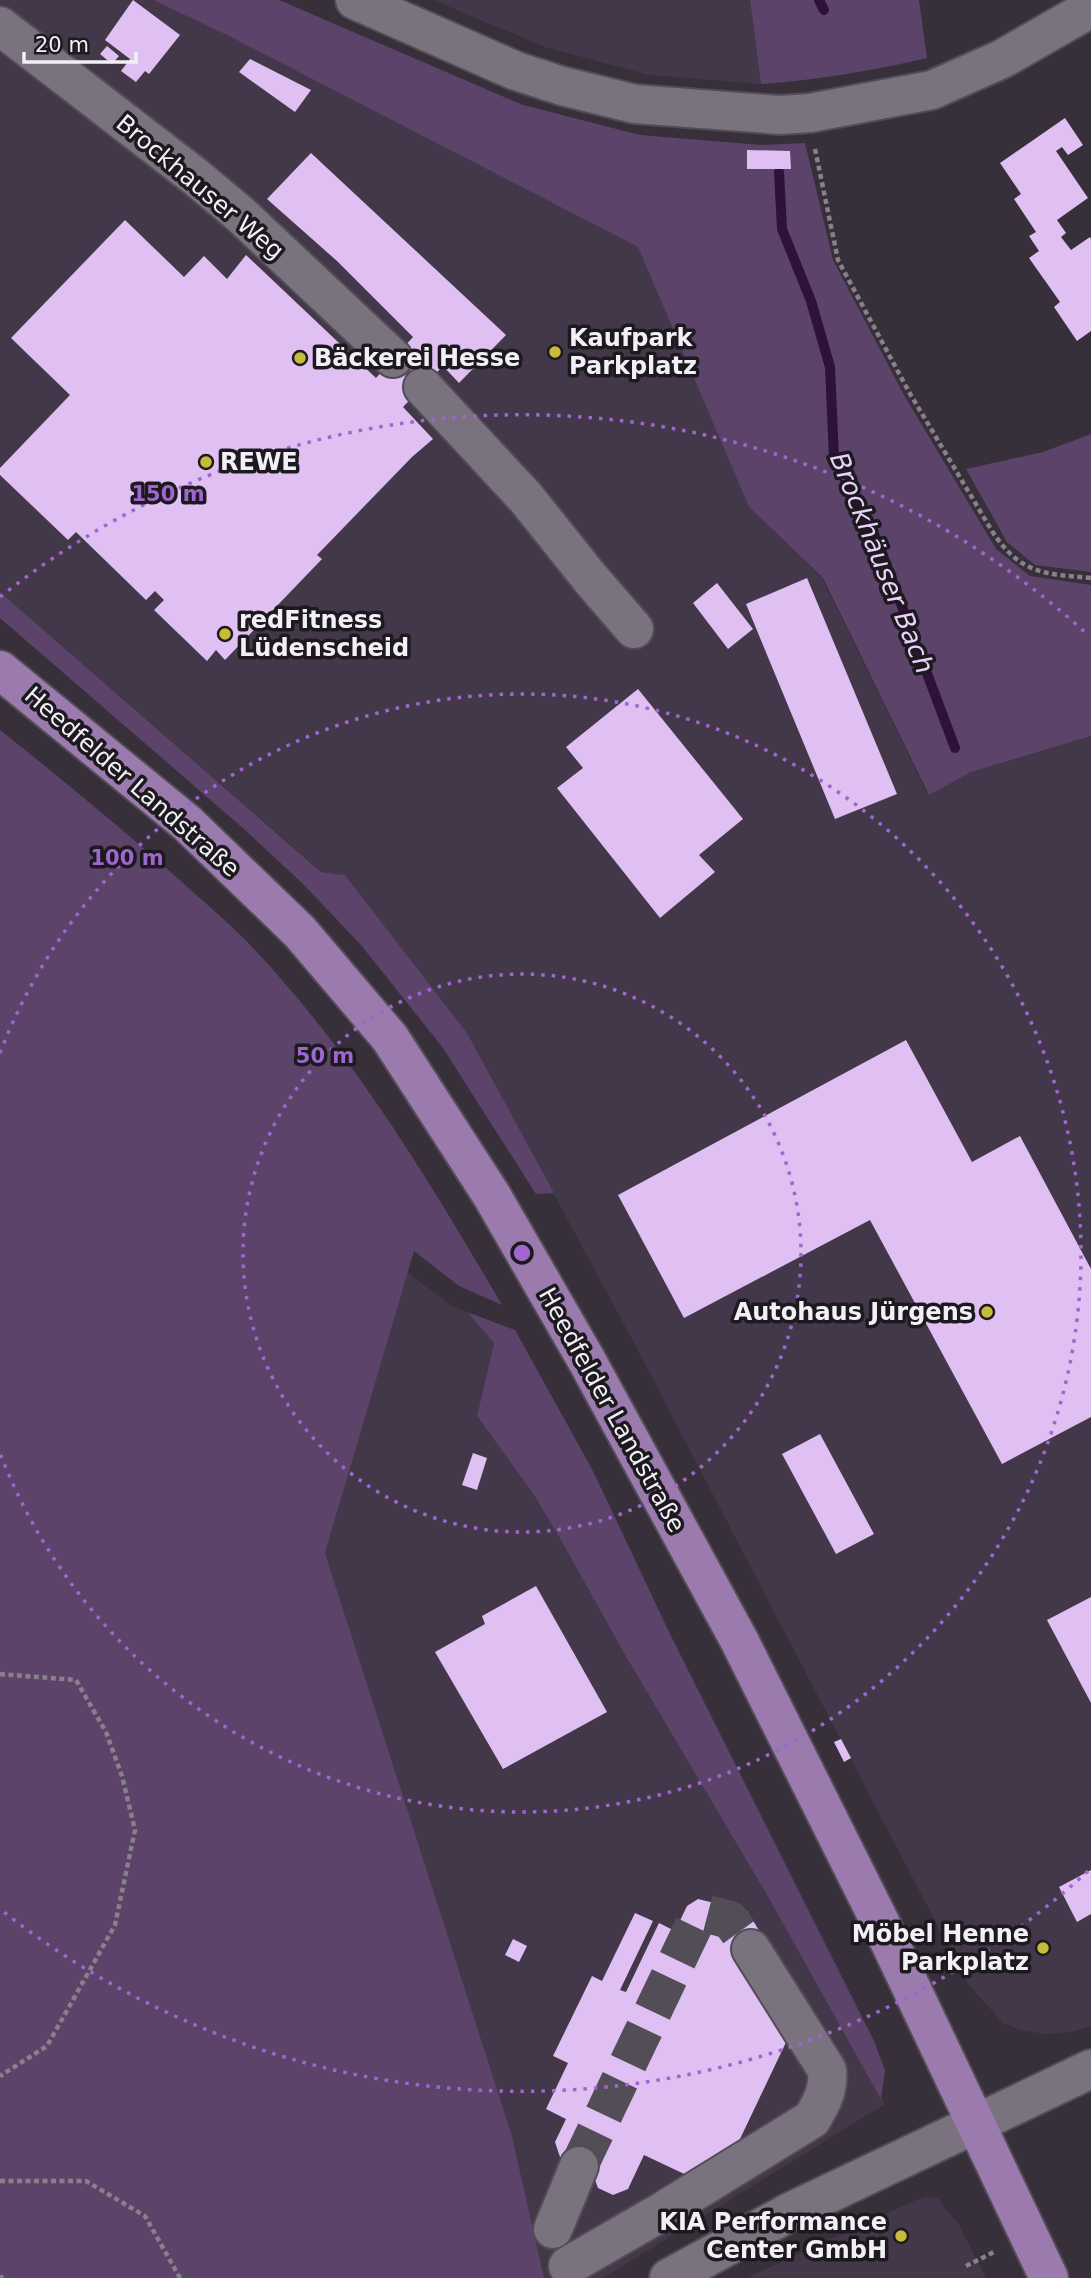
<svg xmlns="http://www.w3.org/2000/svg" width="1091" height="2278" viewBox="0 0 1091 2278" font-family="'DejaVu Sans',sans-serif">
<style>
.built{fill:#433849}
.green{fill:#5c4369}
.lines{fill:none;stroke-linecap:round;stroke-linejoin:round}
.stream{stroke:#2e123b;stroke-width:10}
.building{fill:#e0bff3}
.minor-tunnel{stroke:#534d57;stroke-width:38;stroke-dasharray:38 19;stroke-linecap:butt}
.minor-casing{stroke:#524c55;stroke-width:42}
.major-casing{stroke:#524c55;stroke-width:42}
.path{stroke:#87818b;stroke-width:4.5;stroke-dasharray:5 3.5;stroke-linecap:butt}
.minor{stroke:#7a727f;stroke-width:38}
.major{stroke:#9b7aae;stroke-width:38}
.ring{fill:none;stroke:#9f66d0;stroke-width:3.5;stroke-dasharray:3.5 7}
.poi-dot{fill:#c8bb3b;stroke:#1d1a1f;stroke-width:2.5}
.labels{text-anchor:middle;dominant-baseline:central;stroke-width:7;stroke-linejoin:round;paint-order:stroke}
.street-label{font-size:24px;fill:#f3eff6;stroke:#1d1a1f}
.poi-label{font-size:24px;font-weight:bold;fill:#f3eff6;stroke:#1d1a1f;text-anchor:start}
.water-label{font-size:26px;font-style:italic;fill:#ecd0fc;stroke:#1d1a1f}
.centre{fill:#9f66d0;stroke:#1d1a1f;stroke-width:3.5}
.ring-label{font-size:21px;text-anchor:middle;font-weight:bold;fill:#9f66d0;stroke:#1d1a1f;stroke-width:7;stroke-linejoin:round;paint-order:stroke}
</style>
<rect width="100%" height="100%" fill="#37303b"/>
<!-- built -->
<path class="built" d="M0,0h153l74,35 411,212 111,260 73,71 106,217 43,-23 120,-36v1290l-20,6 -26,2 -25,-4 -17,-7 -35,-39 -336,-645 -165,-306 -122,-158 -23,-3 -322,-280z
M433,0h317l11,84 -112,-9 -104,-28z
M407,1272l43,33 17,7 27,31 -17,73 57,79 24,40 66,118 143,242 118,209 -282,174h-59l-32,-142 -187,-583z
M927,2197l11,1 5,9 15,16 28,55h-239l169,-78z"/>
<!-- green -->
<path class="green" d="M153,0h126l244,105 117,30 121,10 44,-2 28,117 71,135 92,154 34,27 61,9v151l-120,36 -42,23 -106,-217 -74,-71 -111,-260 -411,-212z
M750,0h169l8,58c-56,13 -109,22 -166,26z
M1091,434v138l-56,-7 -28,-23 -41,-73 77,-17z
M0,592l321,280 24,3 122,158 87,160 -18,1 -93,-146 -82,-103 -57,-60 -60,-56 -244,-211z
M0,730c63,50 124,100 183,153 24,22 49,42 70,65 100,106 176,232 249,357l-43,-19 -45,-35 -89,302 187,583 32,142h-544z
M467,1312l48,18 78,141 77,163 204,407 11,29 -4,29 -114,-204 -143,-242 -66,-118 -24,-40 -57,-79 17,-73z"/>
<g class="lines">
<!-- stream -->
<path class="stream" d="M819,0l5,10
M779,172l3,57 29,72 19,66 4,91 43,82 78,208"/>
</g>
<!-- building -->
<path class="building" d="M133,0l47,35 -31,39 -4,-3 -9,11 -15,-11 9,-12 -25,-19z
M107,46l12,10 -7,8 -12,-10z
M250,59l61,31 -16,22 -56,-40z
M1065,118l18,27 -15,10 -6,-8 -6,4 32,47 -31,22 9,13 -5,4 10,13 19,-13 1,2v92l-14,10 -23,-34 6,-5 -31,-44 10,-7 -10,-15 7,-4 -22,-33 7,-5 -21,-31z
M747,150l43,1 1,18h-44z
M311,153l195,182 -47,48 -16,-17 -40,41 30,32 -21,18 -95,98 5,4 -97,101 -9,-10 -9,11 -53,-51 10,-10 -9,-9 -9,9 -70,-68 -8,8 -68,-65v-7l70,-73 -59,-57 114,-118 59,57 20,-21 23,23 19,-24 130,123 37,-41 -76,-76 -70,-62z
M807,578l90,216 -62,25 -89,-215z
M717,583l36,46 -25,20 -35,-46z
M638,689l105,130 -44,36 16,17 -55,46 -103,-130 26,-20 -17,-21z
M906,1040l66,122 48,-26 71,133v148l-89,47 -132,-244 -186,98 -66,-123z
M820,1434l54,100 -38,20 -54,-100z
M473,1453l14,5 -10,32 -15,-5z
M536,1586l71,126 -104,57 -68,-117 50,-28 -3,-8z
M1091,1597v106l-44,-83z
M841,1739l10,19 -7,4 -10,-20z
M1091,1870v44l-14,8 -18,-35z
M698,1899l49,12 18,29 24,96 -59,124 -33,20 -53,-25 -16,34 -15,6 -15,-7 -6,-16 -32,-15 -5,-15 11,-23 -20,-10 22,-46 -15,-7 39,-80 10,5 33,-68 18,8 -33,69 6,2 33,-69 16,8 12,-25z
M513,1939l14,7 -8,16 -14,-7z"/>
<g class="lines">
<!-- minor-tunnel -->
<path class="minor-tunnel" d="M579,2166l116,-243 12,-9 23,6 21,29"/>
<!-- minor casing -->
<g class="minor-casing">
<path id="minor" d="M355,0l161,71 46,15 73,18 145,11 30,-2 122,-23 70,-31 89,-51
M0,26l197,152 44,37 152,143
M423,387l103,111 64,80 44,51
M553,2229l26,-63
M568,2266l95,-55 149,-92c10,-17 17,-29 15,-49l-76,-121
M669,2278l121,-66 301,-143"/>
</g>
<!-- major casing -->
<g class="major-casing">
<path id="major" d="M0,670l187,153 113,109 90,106 102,158 95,165 152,279 142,284 168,354"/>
</g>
<!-- path -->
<path class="path" d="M815,149l23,111 71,132 83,139c28,43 52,43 99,47
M0,1674l76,6 30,52 16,44 13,54 -20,95 -68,121 -47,30
M0,2181h86l59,35 35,62
M966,2266l30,-15
M0,2276l3,2"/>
<!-- minor -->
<use href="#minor" class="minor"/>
<!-- major -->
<use href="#major" class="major"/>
</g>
<!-- distance rings -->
<g class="ring">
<circle cx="522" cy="1253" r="279"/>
<path d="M0 1053A559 559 0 1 1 0 1453"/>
<path d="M1088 1871A838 838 0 0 1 0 1909M0 597A838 838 0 0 1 1088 635"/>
</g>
<!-- markers -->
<g class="poi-dot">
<circle cx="555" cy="352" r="7"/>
<circle cx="300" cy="358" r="7"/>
<circle cx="206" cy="462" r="7"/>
<circle cx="225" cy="634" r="7"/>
<circle cx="987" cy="1312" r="7"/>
<circle cx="1043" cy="1948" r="7"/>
<circle cx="901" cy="2236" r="7"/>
</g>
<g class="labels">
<!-- street labels -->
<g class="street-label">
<text transform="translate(200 187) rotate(40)">Brockhauser Weg</text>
<text transform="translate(132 782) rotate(41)">Heedfelder Landstraße</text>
<text transform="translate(612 1410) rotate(61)">Heedfelder Landstraße</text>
</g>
<!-- poi labels -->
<g class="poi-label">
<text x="569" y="338">Kaufpark<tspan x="569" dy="28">Parkplatz</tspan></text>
<text x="314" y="358">Bäckerei Hesse</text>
<text x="220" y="462">REWE</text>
<text x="239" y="620">redFitness<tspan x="239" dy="28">Lüdenscheid</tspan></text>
<text x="973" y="1312" text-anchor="end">Autohaus Jürgens</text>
<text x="1029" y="1934" text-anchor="end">Möbel Henne<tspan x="1029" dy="28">Parkplatz</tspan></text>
<text x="887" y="2222" text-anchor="end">KIA Performance<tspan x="887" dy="28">Center GmbH</tspan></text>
</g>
<!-- water labels -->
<g class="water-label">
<text transform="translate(882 563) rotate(68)">Brockhäuser Bach</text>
</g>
</g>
<circle cx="522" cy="1253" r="10" class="centre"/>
<g class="ring-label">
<text x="168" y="501">150 m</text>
<text x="127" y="865">100 m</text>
<text x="325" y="1063">50 m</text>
</g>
<!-- scale -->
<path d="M24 52v10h112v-10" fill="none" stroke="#f3eff6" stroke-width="3.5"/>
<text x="35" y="52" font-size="21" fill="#f3eff6" stroke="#1d1a1f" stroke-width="5" paint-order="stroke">20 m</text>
</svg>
